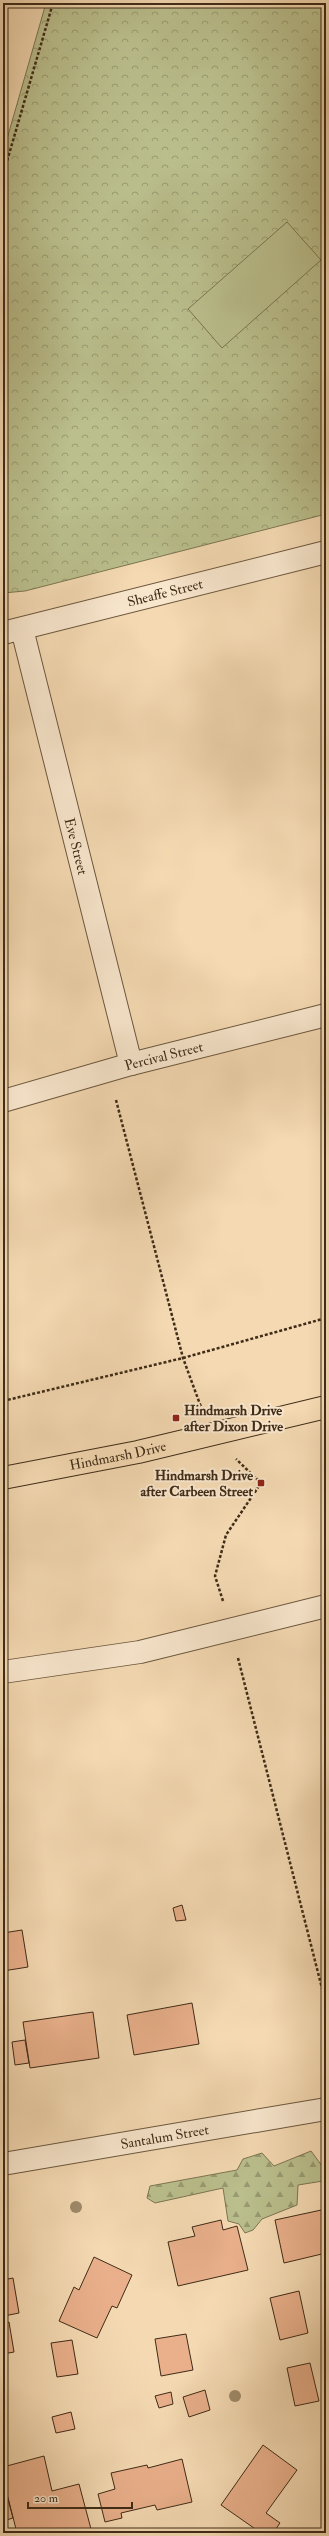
<svg xmlns="http://www.w3.org/2000/svg" width="329" height="2536" viewBox="0 0 329 2536" font-family="'IM FELL Double Pica',serif">
<style>
.forest{fill:url(#forest-firs);stroke:#7c7652}
.park{fill:url(#park-crowns);stroke:#7c7652}
.garden{fill:#babf8d;stroke:#7c7652}
.building{fill:#e9b08b;stroke:#3f2c18}
.lines{fill:none;stroke-linecap:round;stroke-linejoin:round}
.minor-casing{stroke:#6c573e;stroke-width:24}
.major-casing{stroke:#3f2c18;stroke-width:24}
.path{stroke:#3f2c18;stroke-width:2.5;stroke-dasharray:3 2;stroke-linecap:butt}
.minor{stroke:#f8e6cd;stroke-width:22}
.major{stroke:#f4d9b2;stroke-width:22}
.tree{fill:#9e8a6a}
.poi-dot{fill:#8f2418;stroke:#f8e6cd;stroke-width:1.5}
.labels{text-anchor:middle;dominant-baseline:central;stroke-width:4;stroke-linejoin:round;paint-order:stroke}
.street-label{font-size:14px;fill:#3f2c18;stroke:#f8e6cd}
.poi-label{font-size:14px;font-weight:bold;fill:#3f2c18;stroke:#f8e6cd;text-anchor:start}
</style>
<defs>
<pattern id="forest-firs" width="22" height="20" patternUnits="userSpaceOnUse"><rect width="22" height="20" fill="#babf8d"/><path d="M5 1l3.5 6h-7zM16 11l3.5 6h-7z" fill="#999b72"/></pattern>
<pattern id="park-crowns" width="20" height="18" patternUnits="userSpaceOnUse"><rect width="20" height="18" fill="#babf8d"/><path d="M2 6a3 3 0 1 1 6 0M12 15a3 3 0 1 1 6 0" fill="none" stroke="#999b72"/></pattern>
</defs>
<rect width="100%" height="100%" fill="#f4d9b2"/>
<filter id="stains"><feTurbulence type="fractalNoise" baseFrequency=".005" numOctaves="4"/><feColorMatrix values="0 0 0 0 .2 0 0 0 0 .09 0 0 0 0 .02 0 0 0 .5 -.17"/></filter>
<radialGradient id="worn" r=".72"><stop offset=".6" stop-color="#630" stop-opacity="0"/><stop offset="1" stop-color="#630" stop-opacity=".3"/></radialGradient>
<!-- forest -->
<path class="forest" d="M311,2151l14,19 -2,11 -25,4 -1,20 -35,14 -9,11 -8,3 -6,-9 -11,-3 -5,-33 -68,15 -8,-5 3,-12 87,-16 6,-11 19,-6 12,13z"/>
<!-- park -->
<path class="park" d="M46,3h280v511l-301,77 -22,2v-440z"/>
<!-- garden -->
<path class="garden" d="M287,222l34,38 -99,88 -34,-39z"/>
<!-- building -->
<path class="building" d="M182,1905l4,15 -10,1 -3,-13z
M22,1930l6,37 -25,4v-38z
M192,2003l7,41 -65,11 -7,-40z
M93,2012l6,46 -69,10 -7,-46z
M25,2040l4,23 -14,2 -3,-23z
M326,2209v44l-42,10 -9,-43z
M221,2220l2,10 14,-4 11,44 -70,16 -10,-44 27,-6 -3,-9z
M94,2257l38,18 -15,33 -5,-2 -15,32 -38,-17 15,-34 5,3z
M13,2278l6,35 -15,3 2,7 3,-1 5,30 -11,2v-74z
M299,2291l9,42 -28,7 -10,-42z
M186,2334l7,36 -32,6 -6,-37z
M72,2340l6,34 -21,3 -6,-34z
M310,2363l9,38 -24,5 -8,-38z
M205,2390l5,20 -21,7 -6,-20z
M171,2392l2,12 -14,4 -4,-12z
M71,2412l4,17 -19,4 -4,-16z
M263,2445l34,25 -31,43 14,10 -7,10h-12l-40,-28z
M44,2456l8,35 27,-7 12,45 -16,4h-58l-14,-55v-11z
M182,2459l10,43 -35,8 -2,-5 -34,8 1,5 -17,4 -7,-28 17,-5 -4,-16 36,-8 1,3z
M6,2492l7,26 -10,3v-28z"/>
<g class="lines">
<!-- minor casing -->
<g class="minor-casing">
<g id="minor">
<path id="s1" d="M22,629l109,435"/>
<path id="s2" d="M3,633l323,-81"/>
<path id="s3" d="M3,1101l128,-37 195,-49"/>
<path d="M3,1672l137,-20 186,-46"/>
<path id="s4" d="M3,2164l323,-55"/>
</g>
</g>
<!-- major casing -->
<g class="major-casing">
<g id="major">
<path id="s5" d="M3,1478l135,-26 188,-45"/>
</g>
</g>
<!-- path -->
<path class="path" d="M3,175l50,-172
M116,1100l67,258 18,49
M3,1401l180,-43 143,-40
M223,1601l-8,-25 11,-41 35,-52 -25,-24
M238,1658l88,346"/>
<!-- minor -->
<use href="#minor" class="minor"/>
<!-- major -->
<use href="#major" class="major"/>
</g>
<!-- trees -->
<g class="tree">
<circle cx="76" cy="2207" r="6"/>
<circle cx="235" cy="2396" r="6"/>
</g>
<!-- markers -->
<g class="poi-dot">
<rect x="172" y="1414" width="8" height="8" rx="2"/>
<rect x="257" y="1479" width="8" height="8" rx="2"/>
</g>
<g class="labels">
<!-- street labels -->
<g class="street-label">
<text stroke="none"><textPath href="#s2" startOffset="167">Sheaffe Street</textPath></text>
<text stroke="none"><textPath href="#s1" startOffset="224">Eve Street</textPath></text>
<text stroke="none"><textPath href="#s3" startOffset="167">Percival Street</textPath></text>
<text stroke="none"><textPath href="#s5" startOffset="117">Hindmarsh Drive</textPath></text>
<text stroke="none"><textPath href="#s4" startOffset="164">Santalum Street</textPath></text>
</g>
<!-- poi labels -->
<g class="poi-label">
<text x="184" y="1410">Hindmarsh Drive<tspan x="184" dy="16">after Dixon Drive</tspan></text>
<text x="253" y="1475" text-anchor="end">Hindmarsh Drive<tspan x="253" dy="16">after Carbeen Street</tspan></text>
</g>
</g>
<!-- margin -->
<rect width="329" height="2536" fill="none" stroke="#f4d9b2" stroke-width="16"/>
<rect x="4" y="4" width="321" height="2528" fill="none" stroke="#3f2c18" stroke-width="2"/>
<rect x="8" y="8" width="313" height="2520" fill="none" stroke="#3f2c18"/>
<!-- scale -->
<path d="M28 2502v6h104v-6" fill="none" stroke="#3f2c18" stroke-width="2"/>
<text x="34" y="2502" font-size="12" fill="#3f2c18" stroke="#f8e6cd" stroke-width="3" paint-order="stroke">20 m</text>
<rect width="100%" height="100%" filter="url(#stains)"/>
<rect width="100%" height="100%" fill="url(#worn)"/>
</svg>
